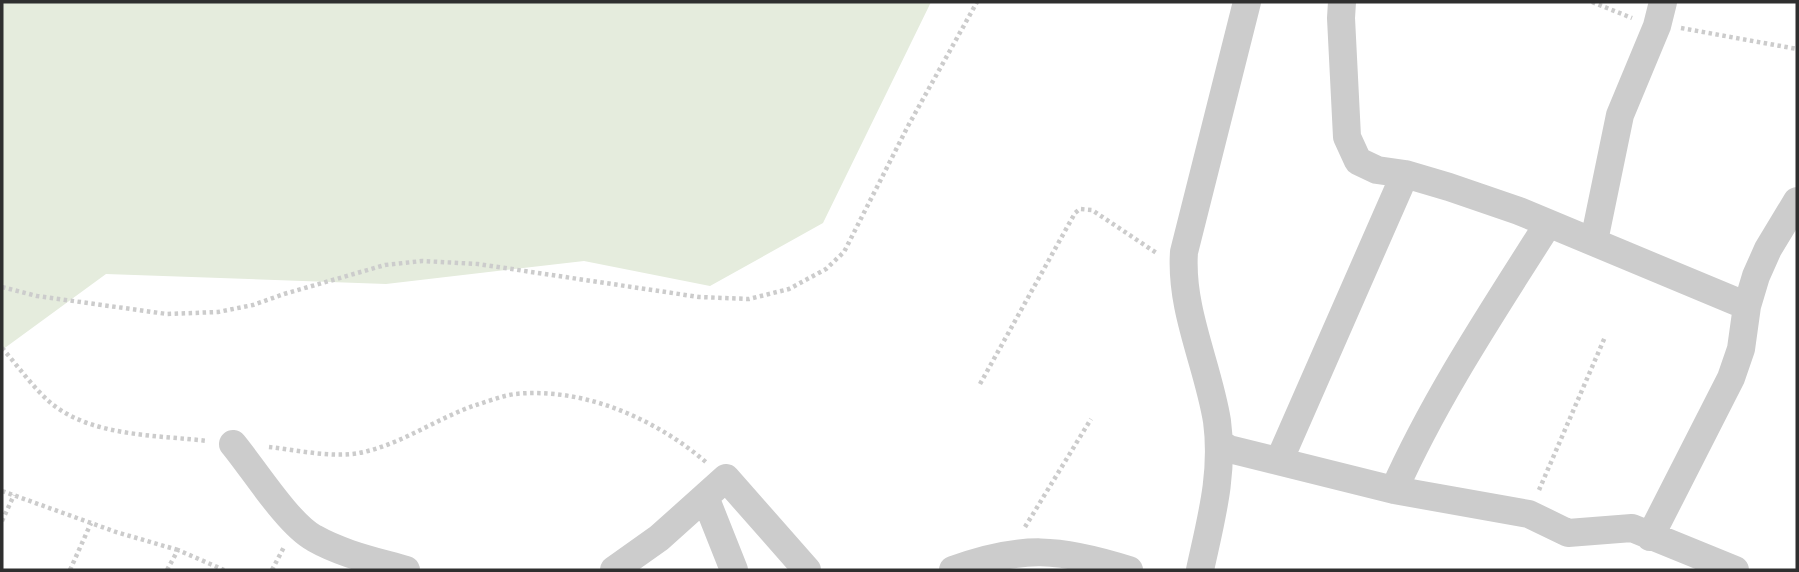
<svg xmlns="http://www.w3.org/2000/svg" width="1799" height="572" viewBox="0 0 1799 572" font-family="Barlow,sans-serif">
<style>
.green{fill:#e5ecdd}
.lines{fill:none;stroke-linecap:round;stroke-linejoin:round}
.path{stroke:#ccc;stroke-width:4.5;stroke-dasharray:3.5 3.5;stroke-linecap:butt}
.minor{stroke:#ccc;stroke-width:28}
</style>
<rect width="100%" height="100%" fill="#fff"/>
<!-- green -->
<path class="green" d="M2,2h929l-108,221 -113,63 -126,-25 -198,23 -280,-10 -104,76z"/>
<g class="lines">
<!-- path -->
<path class="path" d="M1592,2l40,16
M1681,28l116,21
M2,287l35,9 130,18 51,-2 35,-7 31,-11 101,-29 37,-4 56,3 221,33 50,2 40,-10 37,-20 18,-17 64,-126 69,-124
M2,348c16,18 32,41 50,56 42,33 105,31 156,37
M980,384l95,-171 5,-4 12,1 66,44
M269,447c28,3 62,11 90,6 41,-8 75,-33 114,-47 13,-4 28,-10 42,-12 69,-7 141,25 192,69
M1539,490l66,-153
M2,491l114,41 62,18
M2,521l12,-26
M1025,527l66,-108
M70,570l21,-47
M167,570l11,-20 46,20
M272,570l12,-23"/>
<!-- minor -->
<path class="minor" d="M1342,2l-1,16 6,119 11,24 19,9 28,4 44,13 70,24 228,95
M1594,241l26,-126 37,-89 6,-24
M1219,443l10,6 165,41 135,24 39,19 64,-5 103,42
M233,444c20,24 55,80 81,94 28,16 61,23 92,32
M1279,461l126,-287
M1394,490c42,-94 99,-179 154,-266
M705,497l29,73
M1650,537l81,-159 10,-29 6,-43 9,-30 12,-27 29,-48
M614,570l45,-32 67,-60 81,92
M953,570c69,-25 106,-22 176,0
M1200,570c11,-51 24,-96 17,-149 -9,-56 -37,-111 -33,-169l63,-250"/>
</g>
<!-- border -->
<rect width="1799" height="572" fill="none" stroke="#2f2f2f" stroke-width="7"/>
</svg>
